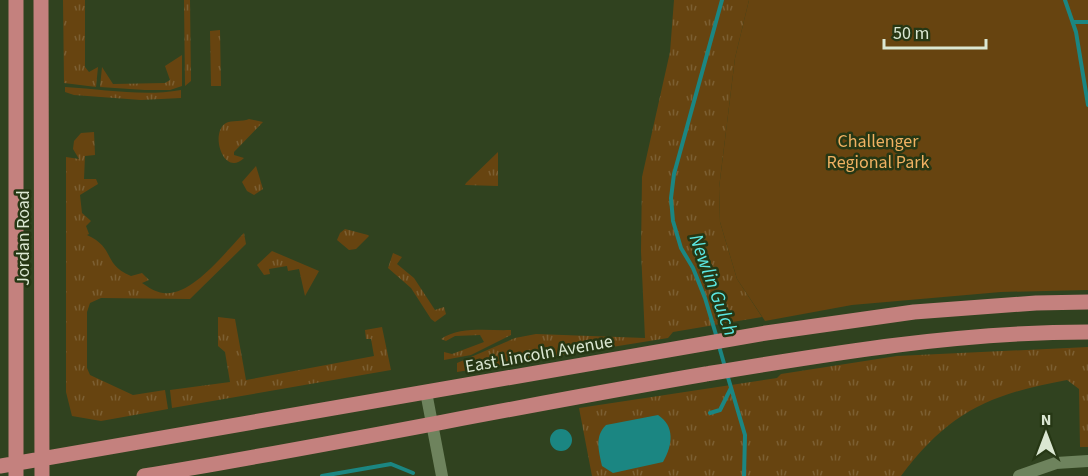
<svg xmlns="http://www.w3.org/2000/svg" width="1088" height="476" viewBox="0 0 1088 476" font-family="'Source Sans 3',sans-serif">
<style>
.grass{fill:url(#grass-tufts)}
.green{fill:#674410}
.water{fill:#1b8682}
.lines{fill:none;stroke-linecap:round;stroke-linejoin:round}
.stream{stroke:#1b8682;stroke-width:4}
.street{stroke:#6e835d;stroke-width:12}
.primary{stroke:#c4817e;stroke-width:15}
.labels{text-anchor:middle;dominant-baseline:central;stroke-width:5;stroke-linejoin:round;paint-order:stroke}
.park-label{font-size:18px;fill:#efb162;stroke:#263714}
.street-label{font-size:18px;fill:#dbe7d2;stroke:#263714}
.water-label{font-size:20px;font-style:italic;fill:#5ce8e3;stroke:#263714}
</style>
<defs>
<pattern id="grass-tufts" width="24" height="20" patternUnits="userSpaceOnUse" patternTransform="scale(1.5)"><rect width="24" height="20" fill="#674410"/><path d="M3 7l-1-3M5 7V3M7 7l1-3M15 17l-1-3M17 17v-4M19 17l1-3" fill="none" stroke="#7c5f32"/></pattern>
</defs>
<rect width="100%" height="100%" fill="#30421f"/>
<!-- grass -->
<path class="grass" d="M63,0h22v67l4,5 9,-5 -2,20 -32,-4z
M184,0h6l1,81 -6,5z
M674,0h75l-14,58 -16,130 1,34 17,57 25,38 -89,15 -5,6 -211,34v-9l58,-25 21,-4 109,4 -4,-87 1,-74 28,-125z
M220,30l1,56h-10l-1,-55z
M182,55v31l-12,4h-25l-45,-3 2,-20 11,17 52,-1 5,-3 -5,-14z
M65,87c39,2 77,10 116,3v8l-40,2 -67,-5 -9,-3z
M249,119l14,3 -29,30v3l10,3c-20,20 -35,-25 -18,-35 6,-3 16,-1 23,-4z
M94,132l1,23 -10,1 -1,23h12l2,5 -18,11 2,18 9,8 -5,5 3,8 -2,1c29,13 15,29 44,41l11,-3 7,7 -7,3c6,4 13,9 21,10 29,4 62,-41 81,-60l2,11 -56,55 -89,-1 -11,5 -3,9v56l3,7 43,20 32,-5 3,19 -67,12 -29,-5 -6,-24v-235l13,2 -6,-10 1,-8 7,-8z
M498,152v34l-33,-1 1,-2z
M256,166l7,23 -9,6 -7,-4 -5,-9z
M345,229l23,6 1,1 -13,13 -7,1 -12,-10 3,-7z
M272,251l47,20 -14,25 -6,-27 -11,2 -1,-5 -18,3 1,5 -6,1 -7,-10z
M393,253l9,4 -5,7 17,14 21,32 9,-3 2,7 -11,8 -4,-3 -20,-31 -23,-20z
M218,317l17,2 11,61 128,-24 -3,-17h-5l-1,-9 17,-3 9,43 -219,38 -2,-18 60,-8 -5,-30 -7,-6z
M511,330v5l-40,20 -27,5v-8l8,2 32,-12 -4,-7 -25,1 -9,5 -5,-2c19,-13 48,-8 70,-9z
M1088,347v100h-8l-1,-58 -12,-9c-77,14 -118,32 -166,96h-309l-13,-68 198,-30 4,-4 116,-18z"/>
<!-- green -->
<path class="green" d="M749,0h339v290l-87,2 -149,13 -87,16 -28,-42 -17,-57 -1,-34 16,-130z"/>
<!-- water -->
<path class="water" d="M658,415c17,11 15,30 5,47l-50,11 -11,-7c-3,-15 -8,-29 4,-41z
M550 440a11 11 0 1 1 22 0a11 11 0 1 1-22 0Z"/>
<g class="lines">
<!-- stream -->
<path class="stream" d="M1065,0l11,32 12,73
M1073,22h15
M717,338l-12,-40 -12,-30 -12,-20 -8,-27 -2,-23 3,-24 48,-174
M719,346l6,21
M727,374l18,61 -1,41
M710,413l10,-3 11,-22
M322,476l69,-12 22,9"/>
<!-- street -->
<path class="street" d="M426,392l16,84
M1019,476l37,-13 32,-2"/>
<!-- primary -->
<path class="primary" d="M16,0v476
M41,0l1,476
M0,466l766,-133 148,-21 122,-9 52,-1
M144,476c188,-31 374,-70 562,-102 127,-21 253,-42 382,-42"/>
</g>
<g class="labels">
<!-- park labels -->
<g class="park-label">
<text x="878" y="141">Challenger<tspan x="878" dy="21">Regional Park</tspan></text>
</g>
<!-- street labels -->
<g class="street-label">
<text transform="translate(23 238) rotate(-90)">Jordan Road</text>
<text transform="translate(539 354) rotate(-10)">East Lincoln Avenue</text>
</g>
<!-- water labels -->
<g class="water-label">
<text transform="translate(713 285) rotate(70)">Newlin Gulch</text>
</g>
</g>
<!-- north arrow -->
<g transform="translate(1046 434)" stroke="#263714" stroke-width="4.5" paint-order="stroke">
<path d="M0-4.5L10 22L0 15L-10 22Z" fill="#dbe7d2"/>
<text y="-9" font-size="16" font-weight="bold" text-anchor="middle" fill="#dbe7d2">N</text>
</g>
<!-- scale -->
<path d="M884 39v9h102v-9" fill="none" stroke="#dbe7d2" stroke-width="3"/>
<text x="893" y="39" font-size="18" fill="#dbe7d2" stroke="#263714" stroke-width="4.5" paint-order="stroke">50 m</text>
</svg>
